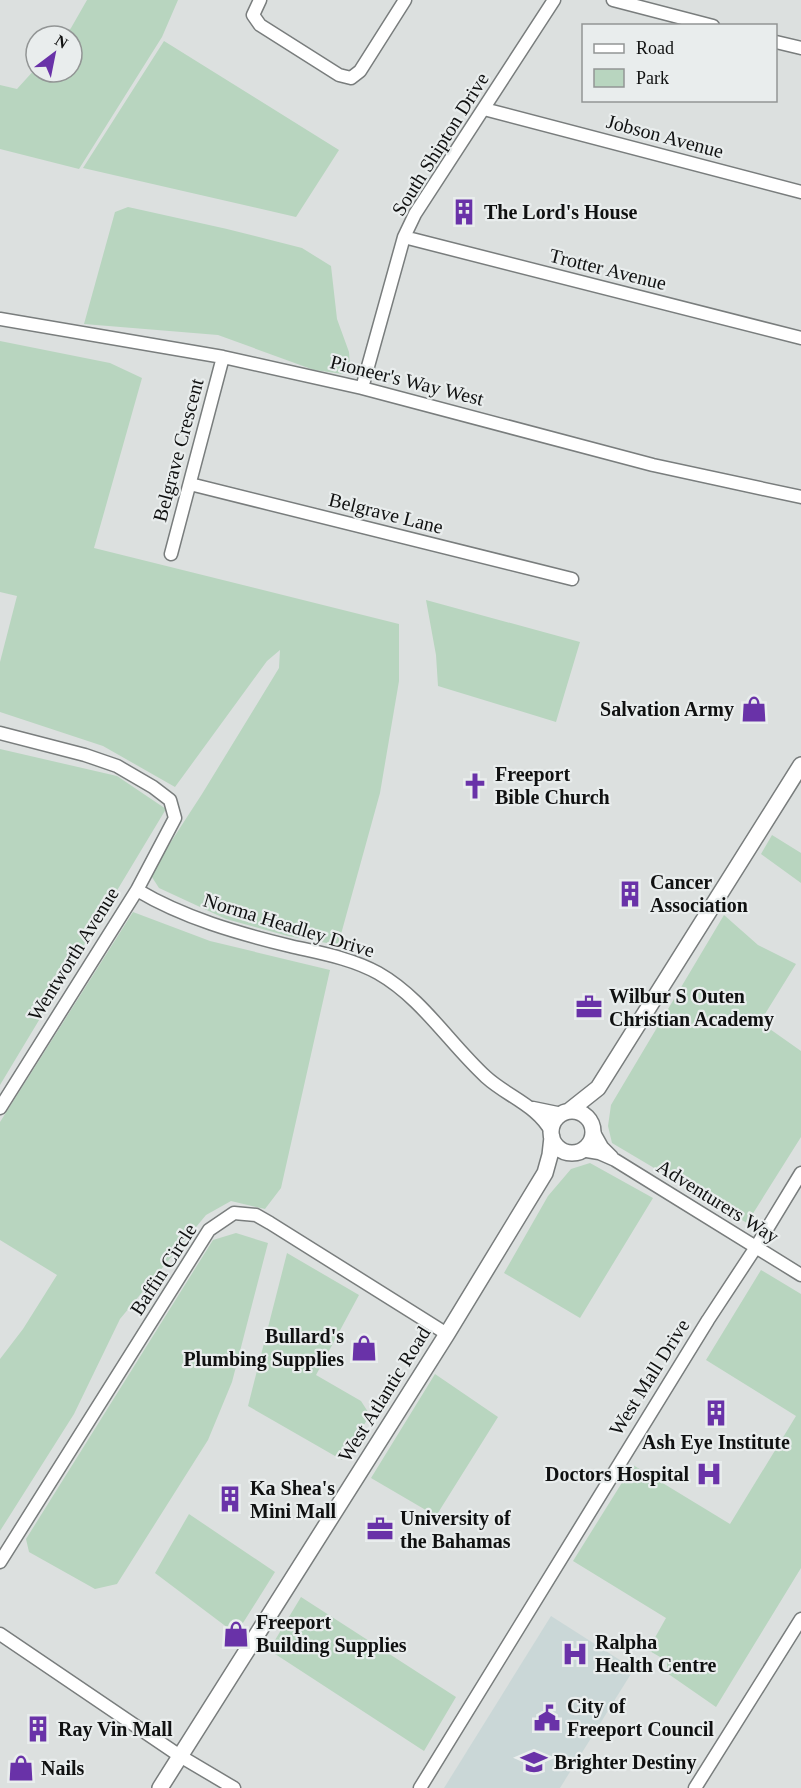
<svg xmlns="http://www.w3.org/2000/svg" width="801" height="1788" viewBox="0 0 801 1788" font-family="Georgia,serif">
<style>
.built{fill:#cad7d7}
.green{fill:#b8d5bf}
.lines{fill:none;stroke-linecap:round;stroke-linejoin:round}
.minor-casing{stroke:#797d7d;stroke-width:15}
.major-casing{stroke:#797d7d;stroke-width:18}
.minor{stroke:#fff;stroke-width:12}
.major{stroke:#fff;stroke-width:15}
.labels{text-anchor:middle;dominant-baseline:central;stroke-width:4.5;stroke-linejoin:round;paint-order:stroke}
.street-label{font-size:20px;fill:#101111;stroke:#e9eded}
.poi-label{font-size:20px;font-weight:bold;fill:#101111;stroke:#e9eded;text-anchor:start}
</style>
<rect width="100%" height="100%" fill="#dce0df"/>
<!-- built -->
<path class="built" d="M551,1616l83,53 -74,119h-116z"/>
<!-- green -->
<path class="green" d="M87,0h91l-16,37 -83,132 -79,-20v-64l17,4 19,-21v4h36v-36h-8l7,-8z
M164,41l175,109 -43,67 -213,-49z
M128,207l99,22 75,19 29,18 6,53 12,33 1,13 -7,9 -29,-4 -96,-35 -134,-11 31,-112z
M0,341l110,22 32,15 -48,170 305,76v57l-19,112 -42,152 -50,-9 -62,-17 -67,-31 -9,-14 52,-80 77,-126 1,-18 -13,11 -92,126 -72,-41 -103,-34v-50l17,-66 -17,-4z
M426,600l154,42 -24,80 -118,-36 -2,-31z
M0,749l117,27 49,33 -166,276z
M772,835l29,18v30l-40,-29z
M133,912l77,29 120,29 -49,218 -16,21 -34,-8 -25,14 -86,104 -46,95 -74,117v-172l23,-30 34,-54 -57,-35v-118z
M724,915l34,30 38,19 -36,58 41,29v86l-54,86 -135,-80 -4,-17 3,-21z
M590,1163l63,35 -73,120 -76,-45 44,-77 23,-27z
M236,1233l32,10 -36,139 -24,58 -91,144 -22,5 -66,-37 -3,-13 187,-299z
M287,1253l72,42 -43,80 45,26 9,14 -28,45 -94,-54z
M761,1270l40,24v274l-85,139 -49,-34v-12l-19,-11 18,-32 -93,-57 60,-96 97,59 66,-108 -90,-56z
M435,1374l63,43 -62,99 -65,-38z
M189,1514l86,58 -39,62 -81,-61z
M301,1597l155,100 -32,54 -155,-101z"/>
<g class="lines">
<!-- minor casing -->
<g class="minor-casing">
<path id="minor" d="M260,0l-7,15 7,10 79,50 12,3 9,-7 45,-71
M613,0l100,26
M776,42l25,6
M484,109l317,83
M404,237l397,101
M0,319l223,38 139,31 291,77 148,32
M362,388l42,-151 11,-23 139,-214
M190,484l382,95
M171,554l52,-197
M0,733l85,22 32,11 36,21 17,13 5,18 -38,72 -137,218
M137,890c47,28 100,43 153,56 30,7 61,12 88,27 44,25 71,70 108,104 22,20 51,28 66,56
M533,1108l29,6
M593,1131l9,16 10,10
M581,1150l18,3 16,7 186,115
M0,1562l209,-332 25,-17 22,2 14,8 177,111
M0,1634l180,122 54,32
M420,1788l288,-468 48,-73 45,-74
M695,1788l106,-169"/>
</g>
<!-- major casing -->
<g class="major-casing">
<path id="major" d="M569,1111l29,-23 203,-323
M551 1132a21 21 0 1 1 42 0a21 21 0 1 1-42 0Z
M160,1788l287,-454 98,-161 5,-18 2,-18"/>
</g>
<!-- minor -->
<use href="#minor" class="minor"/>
<!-- major -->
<use href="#major" class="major"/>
</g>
<!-- icons -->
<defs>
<g id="building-bare" transform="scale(2.07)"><path d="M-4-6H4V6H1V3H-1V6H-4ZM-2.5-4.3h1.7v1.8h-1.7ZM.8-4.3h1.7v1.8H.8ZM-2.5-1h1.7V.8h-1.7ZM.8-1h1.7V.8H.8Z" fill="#6932a8" stroke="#e9eded" stroke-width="2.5" paint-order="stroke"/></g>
<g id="shop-bare" transform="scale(2.07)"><path d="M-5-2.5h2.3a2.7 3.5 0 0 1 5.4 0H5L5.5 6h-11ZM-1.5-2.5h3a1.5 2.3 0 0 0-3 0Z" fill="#6932a8" stroke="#e9eded" stroke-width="2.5" paint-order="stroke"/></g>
<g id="church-bare" transform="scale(2.07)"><path d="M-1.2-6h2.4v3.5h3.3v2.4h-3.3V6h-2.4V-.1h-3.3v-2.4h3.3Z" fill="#6932a8" stroke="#e9eded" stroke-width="2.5" paint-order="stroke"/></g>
<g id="office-bare" transform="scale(2.07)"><path d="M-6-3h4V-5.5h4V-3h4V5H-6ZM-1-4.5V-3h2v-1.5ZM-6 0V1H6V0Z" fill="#6932a8" stroke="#e9eded" stroke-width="2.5" paint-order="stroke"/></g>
<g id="hospital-bare" transform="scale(2.07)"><path d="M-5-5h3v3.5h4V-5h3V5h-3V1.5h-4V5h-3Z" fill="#6932a8" stroke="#e9eded" stroke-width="2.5" paint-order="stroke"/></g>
<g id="civic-bare" transform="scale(2.07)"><path d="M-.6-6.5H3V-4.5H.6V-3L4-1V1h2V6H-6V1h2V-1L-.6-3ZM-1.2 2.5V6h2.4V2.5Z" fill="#6932a8" stroke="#e9eded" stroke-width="2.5" paint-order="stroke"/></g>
<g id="school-bare" transform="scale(2.07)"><path d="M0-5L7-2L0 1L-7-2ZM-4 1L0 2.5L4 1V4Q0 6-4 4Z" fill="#6932a8" stroke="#e9eded" stroke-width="2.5" paint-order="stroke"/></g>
</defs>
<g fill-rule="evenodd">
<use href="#building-bare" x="464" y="212"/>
<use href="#shop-bare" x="754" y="709"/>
<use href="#church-bare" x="475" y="786"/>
<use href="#building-bare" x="630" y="894"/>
<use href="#office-bare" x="589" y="1007"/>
<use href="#shop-bare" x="364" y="1348"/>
<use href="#building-bare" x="716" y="1413"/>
<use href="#hospital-bare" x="709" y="1474"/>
<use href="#building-bare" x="230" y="1499"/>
<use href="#office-bare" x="380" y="1529"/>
<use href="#shop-bare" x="236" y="1634"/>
<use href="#hospital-bare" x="575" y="1654"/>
<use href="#civic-bare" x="547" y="1718"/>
<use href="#building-bare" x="38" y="1729"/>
<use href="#school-bare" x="534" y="1762"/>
<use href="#shop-bare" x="21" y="1768"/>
</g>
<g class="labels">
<!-- street labels -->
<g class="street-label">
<text transform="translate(665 136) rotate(15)">Jobson Avenue</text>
<text transform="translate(440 144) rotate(-58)">South Shipton Drive</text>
<text transform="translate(608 269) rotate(14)">Trotter Avenue</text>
<text transform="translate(407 380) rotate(14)">Pioneer's Way West</text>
<text transform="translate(178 450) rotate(-75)">Belgrave Crescent</text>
<text transform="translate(386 513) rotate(14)">Belgrave Lane</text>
<text transform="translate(289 925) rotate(17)">Norma Headley Drive</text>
<text transform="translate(73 954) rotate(-58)">Wentworth Avenue</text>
<text transform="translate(718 1201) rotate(32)">Adventurers Way</text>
<text transform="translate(163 1269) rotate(-57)">Baffin Circle</text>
<text transform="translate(649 1377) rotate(-58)">West Mall Drive</text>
<text transform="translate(384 1394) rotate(-58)">West Atlantic Road</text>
</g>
<!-- poi labels -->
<g class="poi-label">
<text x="484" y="212">The Lord's House</text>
<text x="734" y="709" text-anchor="end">Salvation Army</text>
<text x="495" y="774">Freeport<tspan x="495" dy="23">Bible Church</tspan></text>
<text x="650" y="882">Cancer<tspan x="650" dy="23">Association</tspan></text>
<text x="609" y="996">Wilbur S Outen<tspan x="609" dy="23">Christian Academy</tspan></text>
<text x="344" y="1336" text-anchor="end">Bullard's<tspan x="344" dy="23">Plumbing Supplies</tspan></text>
<text x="716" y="1442" text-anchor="middle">Ash Eye Institute</text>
<text x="689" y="1474" text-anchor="end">Doctors Hospital</text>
<text x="250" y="1488">Ka Shea's<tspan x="250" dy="23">Mini Mall</tspan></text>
<text x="400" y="1518">University of<tspan x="400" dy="23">the Bahamas</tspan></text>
<text x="256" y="1622">Freeport<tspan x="256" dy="23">Building Supplies</tspan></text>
<text x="595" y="1642">Ralpha<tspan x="595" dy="23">Health Centre</tspan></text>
<text x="567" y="1706">City of<tspan x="567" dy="23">Freeport Council</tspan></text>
<text x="58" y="1729">Ray Vin Mall</text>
<text x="554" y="1762">Brighter Destiny</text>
<text x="41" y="1768">Nails</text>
</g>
</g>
<!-- legend -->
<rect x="582" y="24" width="195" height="78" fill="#e9eded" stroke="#929595" stroke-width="1.5"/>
<rect x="594" y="44" width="30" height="9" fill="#ffffff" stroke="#929595" stroke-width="1.5"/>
<text x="636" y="54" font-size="18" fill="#101111">Road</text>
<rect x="594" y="69" width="30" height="18" fill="#b8d5bf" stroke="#929595" stroke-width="1.5"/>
<text x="636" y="84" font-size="18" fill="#101111">Park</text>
<!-- north arrow -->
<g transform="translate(54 54) rotate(32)"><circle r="28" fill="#e9eded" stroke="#929595" stroke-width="1.5"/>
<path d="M0-4.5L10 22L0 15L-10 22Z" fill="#6932a8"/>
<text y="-9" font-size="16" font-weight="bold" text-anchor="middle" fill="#101111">N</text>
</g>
</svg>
